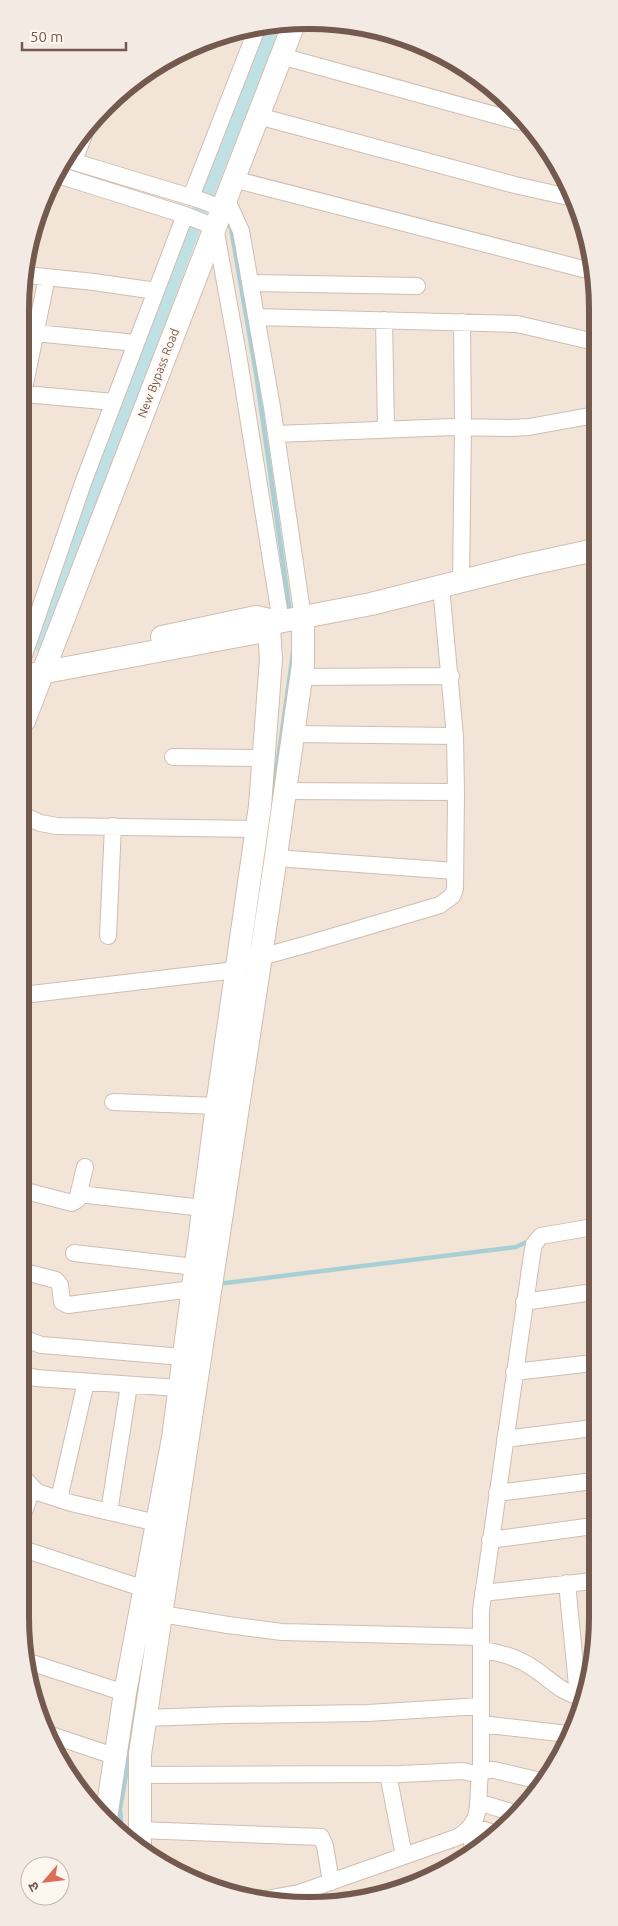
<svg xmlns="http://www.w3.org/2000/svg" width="618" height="1926" viewBox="0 0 618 1926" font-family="Ubuntu,'Noto Sans Devanagari',sans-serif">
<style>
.residential{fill:#f2e5d8}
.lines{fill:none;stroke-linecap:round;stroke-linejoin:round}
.stream{stroke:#a6d0d5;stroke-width:4.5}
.canal{stroke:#bfe1e4;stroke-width:15}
.street-casing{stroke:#cfbdb2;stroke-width:18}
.secondary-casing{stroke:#d1bdb0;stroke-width:24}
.street{stroke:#fff;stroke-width:16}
.secondary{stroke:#fff;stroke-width:22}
.labels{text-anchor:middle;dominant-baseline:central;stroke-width:4;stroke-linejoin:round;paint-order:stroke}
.street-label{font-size:12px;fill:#74594e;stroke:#fef7f0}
.rim{fill:none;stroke:#74594e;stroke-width:6}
</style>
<rect width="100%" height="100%" fill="#fbf3e9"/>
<!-- residential -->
<path class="residential" d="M253,26h113l87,33 73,59 42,63 27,90 -3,1403 -43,104 -79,79 -86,39 -112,8 -91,-28 -89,-68 -50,-81 -22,-110 6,-1365 43,-104 80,-79z"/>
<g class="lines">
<!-- stream -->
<path class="stream" d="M227,222l4,6 25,145 34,239
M271,809l22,-156
M258,903l6,-47
M217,1284l299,-37 15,-7
M122,1831l-2,-22 10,-58"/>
<!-- canal -->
<path class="canal" d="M37,643l162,-431 75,-186"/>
<!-- street casing -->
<g class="street-casing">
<path id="street" d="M281,56l250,69
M258,116l257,69 58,13
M65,159l132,40 25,9
M74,161l11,-29
M58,175l127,40 30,12 23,127 43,268
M233,179l362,93
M191,197l67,-171
M226,198l15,33 31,176 31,211
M26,275l68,7 62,9
M250,283l167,3
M256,317l261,7 78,18
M384,320l2,110
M25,332l111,11
M25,384l22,-107
M25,394l89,8
M276,434l177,-7 58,1 18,-1 66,-12
M461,581l2,-153 -1,-106
M24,655l59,-172 102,-268
M301,677l150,-1
M293,734l162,2
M173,757l90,1
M285,791l171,1
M23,815l17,8 17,3 200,3
M276,858l179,13
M108,936l5,-110
M251,957h10l47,-13 132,-39 12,-9 3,-7 1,-97 -1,-56 -14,-149
M23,995l213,-25
M113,1102l104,4
M22,1190l50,13 5,-3 8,-33
M79,1194l124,14
M74,1253l121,14
M21,1271l35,9 4,5 2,17 6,3 124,-16
M524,1302l69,-10
M21,1337l20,8 13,1 128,11
M514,1372l79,-9
M21,1374l15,4 142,10
M505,1439l88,-11
M21,1475l16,17
M497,1493l96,-12
M59,1499l27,-117
M109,1512l20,-127
M20,1523l10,-28 2,-2 5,-1 34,11 86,20
M490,1540l103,-14
M20,1548l125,41
M567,1583l11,113
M483,1593l110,-12
M162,1614l66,11 54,7 199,5
M481,1650c20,2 38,8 55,20 16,11 27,24 47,27
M29,1662l96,31
M145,1718l83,-3 140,-2 113,-7
M481,1724l87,10
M45,1733l69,23
M481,1772v-162l51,-355 2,-11 7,-8 52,-9
M388,1774l16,82
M140,1775l261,-1 62,-3 17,4
M478,1802l36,11
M472,1826l22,7
M139,1830l182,7 4,9 6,36
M469,1830l3,12 1,12
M260,1900l39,-7 159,-56c27,-17 18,-35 22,-62l3,-5h11l51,12"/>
</g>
<!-- secondary casing -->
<g class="secondary-casing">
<path id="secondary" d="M162,637l94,-20 22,5
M24,676l235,-44 19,-10 93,-18 150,-38 74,-16
M24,721l269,-695
M106,1818l19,-125 48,-255 44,-332 43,-300 11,-147 -2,-31
M140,1845v-91l135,-891 28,-199v-46"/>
</g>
<!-- street -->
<use href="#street" class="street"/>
<!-- secondary -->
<use href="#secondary" class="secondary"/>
</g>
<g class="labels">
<!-- street labels -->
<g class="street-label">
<text transform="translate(158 373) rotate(-69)">New Bypass Road</text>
</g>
</g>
<!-- crop -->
<path d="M0 0H618V1926H0ZM309 29H309A280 280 0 0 1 589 309V1617A280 280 0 0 1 309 1897H309A280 280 0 0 1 29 1617V309A280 280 0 0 1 309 29Z" fill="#f3eae3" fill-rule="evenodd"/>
<path class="rim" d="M309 29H309A280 280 0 0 1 589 309V1617A280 280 0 0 1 309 1897H309A280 280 0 0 1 29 1617V309A280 280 0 0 1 309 29Z"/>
<!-- north arrow -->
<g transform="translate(45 1881) rotate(242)"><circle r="24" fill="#fef7f0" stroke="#c7b8af"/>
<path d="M0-4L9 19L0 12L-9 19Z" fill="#dc6d58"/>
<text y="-8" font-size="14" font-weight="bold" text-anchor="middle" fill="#74594e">उ</text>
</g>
<!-- scale -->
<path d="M22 42v8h104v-8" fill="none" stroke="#74594e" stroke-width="2.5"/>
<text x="30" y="42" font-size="15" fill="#74594e" stroke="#fef7f0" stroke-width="4" paint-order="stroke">50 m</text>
</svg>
